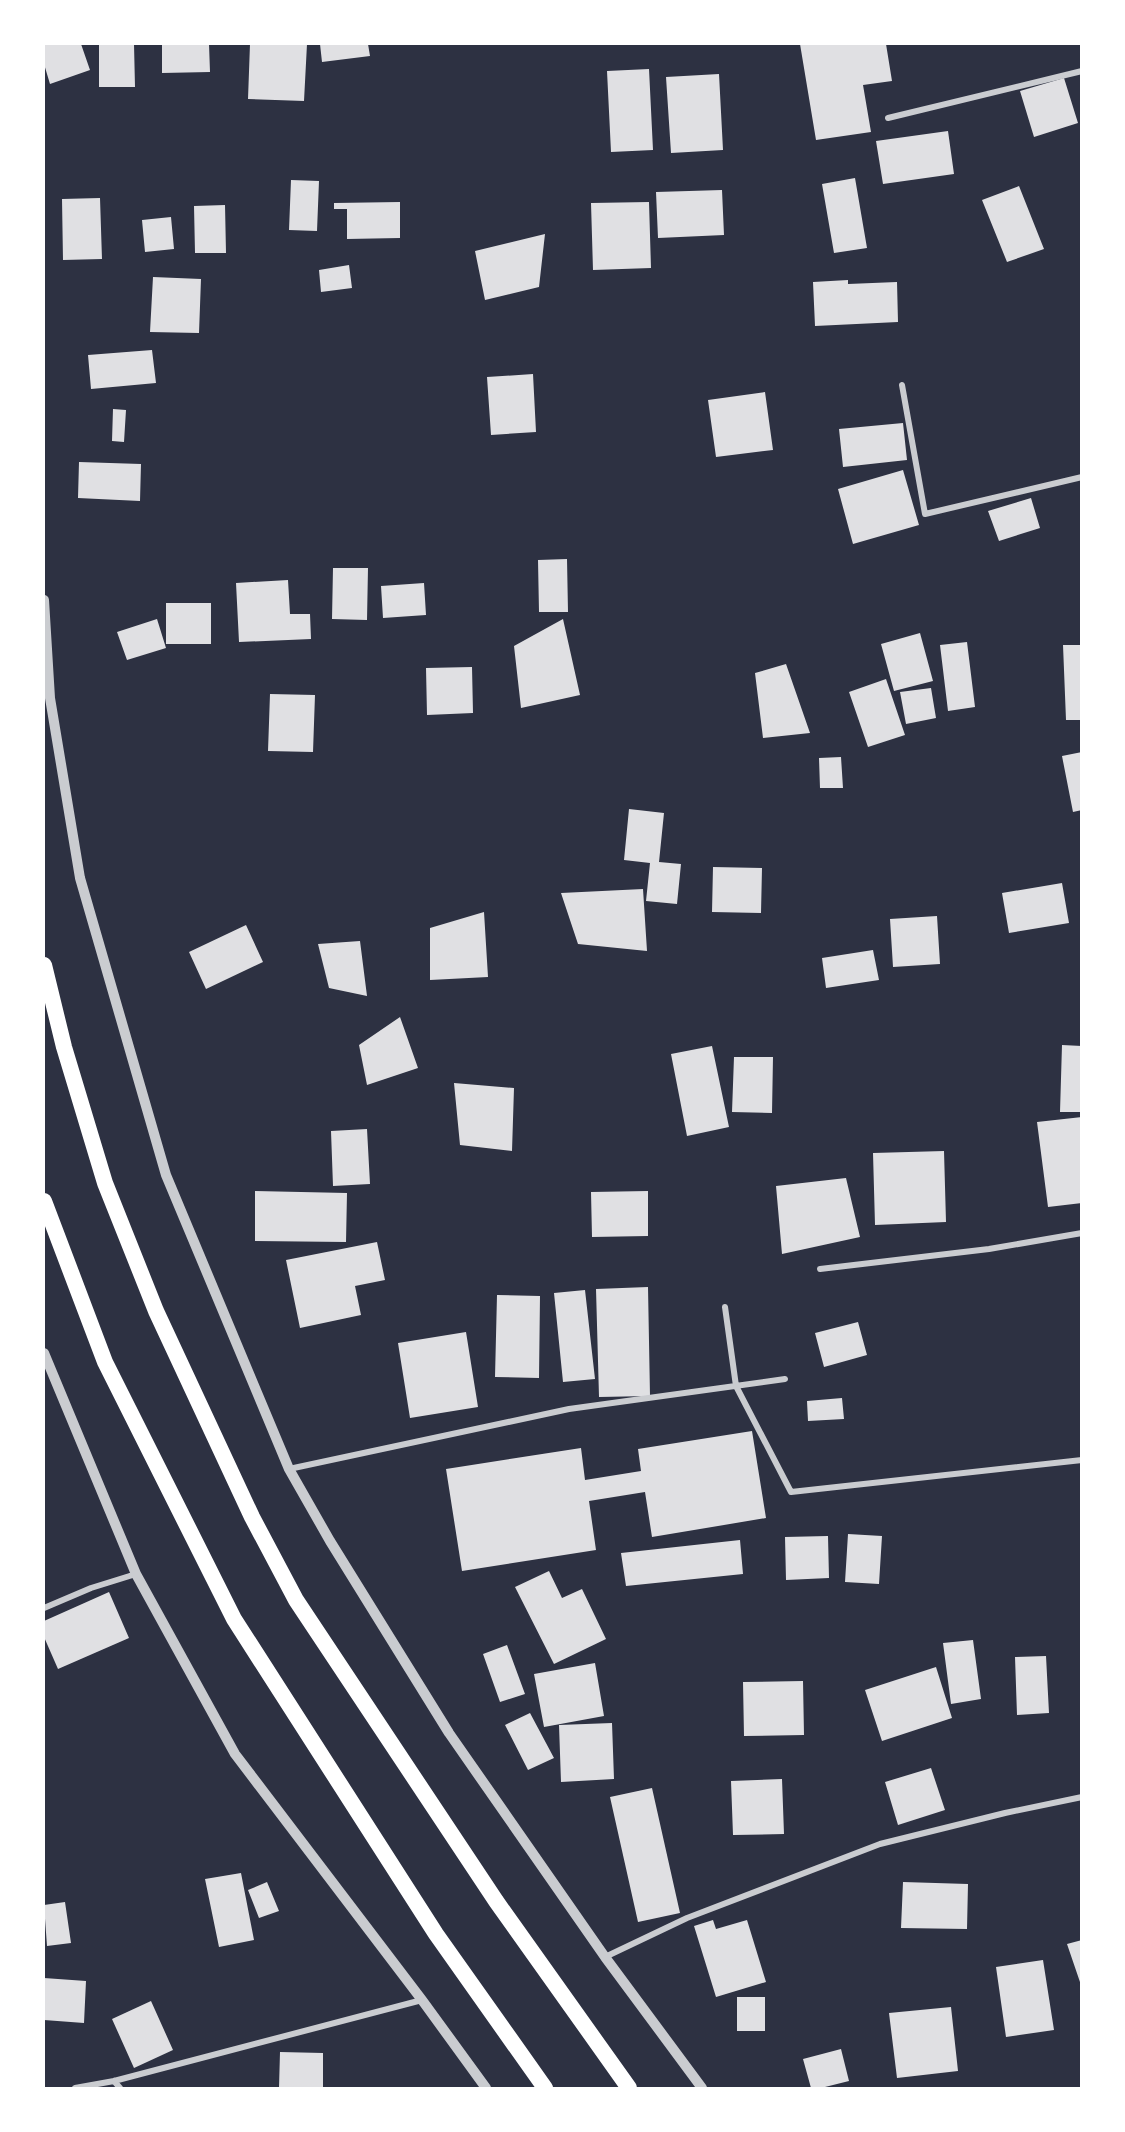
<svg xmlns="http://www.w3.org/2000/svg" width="1125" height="2132" viewBox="0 0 1125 2132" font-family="Commissioner,sans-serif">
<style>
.building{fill:#e0e0e3}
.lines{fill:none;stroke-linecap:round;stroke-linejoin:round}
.minor{stroke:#caccd0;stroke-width:6}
.tertiary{stroke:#caccd0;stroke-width:10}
.trunk{stroke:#fff;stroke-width:16}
</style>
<rect width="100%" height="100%" fill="#2d3142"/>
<!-- building -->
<path class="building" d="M44,44h37l9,26 -40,14 -6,-20z
M99,44h35l1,43h-36z
M162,44h47l1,28 -48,1z
M250,44h57l-3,57 -56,-2z
M320,44h48l2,12 -48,6z
M800,44h86l6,37 -29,4 8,47 -55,8z
M649,69l4,81 -42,2 -4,-81z
M719,74l4,76 -52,3 -5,-76z
M1064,78l14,45 -44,14 -14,-46z
M948,131l6,43 -71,10 -7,-43z
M855,178l12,70 -33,5 -12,-69z
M291,180l28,1 -2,50 -28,-1z
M1019,186l25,63 -37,13 -25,-62z
M722,190l2,45 -66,3 -2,-46z
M100,198l2,61 -39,1 -1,-61z
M400,202v36l-53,1v-30h-13v-6z
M649,202l2,66 -58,2 -2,-67z
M225,205l1,48h-31l-1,-47z
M171,217l3,32 -29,3 -3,-32z
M545,234l-6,53 -54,13 -10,-49z
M349,265l3,23 -31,4 -2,-22z
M153,277l48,2 -2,54 -49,-1z
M848,280v4l49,-2 1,40 -83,4 -2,-44z
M152,350l4,33 -65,6 -3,-34z
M533,374l3,58 -45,3 -4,-58z
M765,392l8,58 -57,7 -8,-57z
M113,409l13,1 -2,32 -12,-1z
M903,423l4,37 -64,7 -4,-38z
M79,462l62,2 -1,37 -62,-3z
M903,470l16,55 -66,19 -15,-55z
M1031,498l9,30 -41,13 -11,-30z
M567,559l1,53h-29l-1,-52z
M333,568h35l-1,52 -35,-1z
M288,580l2,34h20l1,25 -72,3 -3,-59z
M424,583l2,32 -43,3 -2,-32z
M166,603h45v41h-45z
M157,619l9,29 -39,12 -10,-28z
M563,619l17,76 -59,13 -7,-62z
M920,633l13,48 -39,10 -13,-47z
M967,642l8,65 -27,4 -8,-66z
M1063,645h19v75h-16z
M786,664l24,69 -47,5 -8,-65z
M472,667l1,46 -46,2 -1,-47z
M886,679l19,56 -37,12 -19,-55z
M931,688l5,30 -30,6 -6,-32z
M270,694l45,1 -2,57 -45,-1z
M1082,752v58l-9,2 -11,-56z
M841,757l2,31h-23l-1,-30z
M629,809l35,4 -5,49 22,2 -4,40 -31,-3 4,-38 -26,-3z
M713,867l49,1 -1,45 -49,-1z
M1062,883l7,40 -60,10 -7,-40z
M643,889l4,62 -69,-7 -17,-51z
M484,912l4,65 -58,3v-52z
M937,916l3,48 -47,3 -3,-48z
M246,925l17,37 -57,27 -17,-37z
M360,941l7,55 -38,-8 -11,-44z
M873,950l6,30 -53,8 -4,-30z
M400,1017l18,51 -51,17 -8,-40z
M1062,1045l20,1v66h-22z
M712,1046l17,81 -42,9 -16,-82z
M734,1057h39l-1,56 -40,-1z
M454,1083l60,5 -2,63 -52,-6z
M1082,1117v86l-34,4 -11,-85z
M367,1129l3,55 -37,2 -2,-55z
M944,1151l2,71 -71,3 -2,-72z
M846,1178l14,59 -78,17 -6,-68z
M255,1191l92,2 -1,49 -91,-1z
M648,1191v45l-56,1 -1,-45z
M377,1242l8,38 -30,6 6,29 -61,13 -14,-68z
M648,1287l2,109 -51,1 -3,-108z
M585,1290l10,89 -32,3 -9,-89z
M497,1295l43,1 -1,82 -44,-1z
M858,1322l9,33 -43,12 -9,-34z
M466,1332l12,75 -68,11 -12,-75z
M842,1398l2,21 -36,2 -1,-20z
M752,1431l14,87 -114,19 -7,-45 -56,9 7,49 -134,21 -16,-102 135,-21 4,32 56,-9 -3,-22z
M848,1534l34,2 -3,48 -34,-2z
M828,1536l1,42 -43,2 -1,-43z
M740,1540l3,34 -117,12 -5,-33z
M549,1571l13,27 20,-9 24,50 -52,25 -39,-77z
M109,1592l20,46 -71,31 -14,-32v-16z
M973,1640l8,59 -30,5 -8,-61z
M507,1645l18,49 -25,8 -17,-48z
M1046,1656l3,57 -32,2 -2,-58z
M595,1663l9,53 -60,11 -10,-53z
M936,1667l16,51 -70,23 -17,-51z
M803,1681l1,54 -60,1 -1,-54z
M530,1713l24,45 -26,12 -23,-45z
M612,1723l2,56 -53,3 -2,-57z
M931,1768l14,42 -47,15 -13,-43z
M782,1779l2,55 -51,1 -2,-54z
M652,1788l28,125 -42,9 -28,-125z
M241,1873l13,67 -35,7 -14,-68z
M267,1882l12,29 -20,7 -11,-28z
M903,1882l65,2 -1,45 -66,-1z
M65,1902l6,41 -24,3 -3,-41z
M713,1920l3,9 31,-9 19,62 -50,15 -22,-71z
M1082,1940v45h-1l-14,-41z
M1043,1960l11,70 -48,7 -10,-70z
M44,1978l42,3 -2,42 -40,-3z
M737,1997h28v34h-28z
M151,2001l22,49 -39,18 -22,-49z
M951,2007l7,64 -61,7 -8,-65z
M841,2049l8,32 -28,7h-10l-8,-29z
M280,2052l43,1v35h-44z"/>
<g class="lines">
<!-- minor -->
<path class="minor" d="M888,118l194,-47
M902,385l23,129 157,-37
M820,1269l169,-20 93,-16
M725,1307l11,79 55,106 291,-32
M289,1469l280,-60 216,-30
M44,1608l47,-20 45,-14
M605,1957l82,-39 193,-74 125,-31 77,-16
M114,2081l6,7
M75,2088l39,-7 308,-81"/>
<!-- tertiary -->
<path class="tertiary" d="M44,600l6,98 30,180 86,297 123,294 41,72 119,192 156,224 97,131
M44,1353l92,221 99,180 187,246 64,88"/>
<!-- trunk -->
<path class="trunk" d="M44,965l20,82 41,136 51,128 96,206 44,83 200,301 133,187
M44,1201l61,161 129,257 202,315 109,154"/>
</g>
<!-- border -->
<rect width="1125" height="2132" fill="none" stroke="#ffffff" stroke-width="90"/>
</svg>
